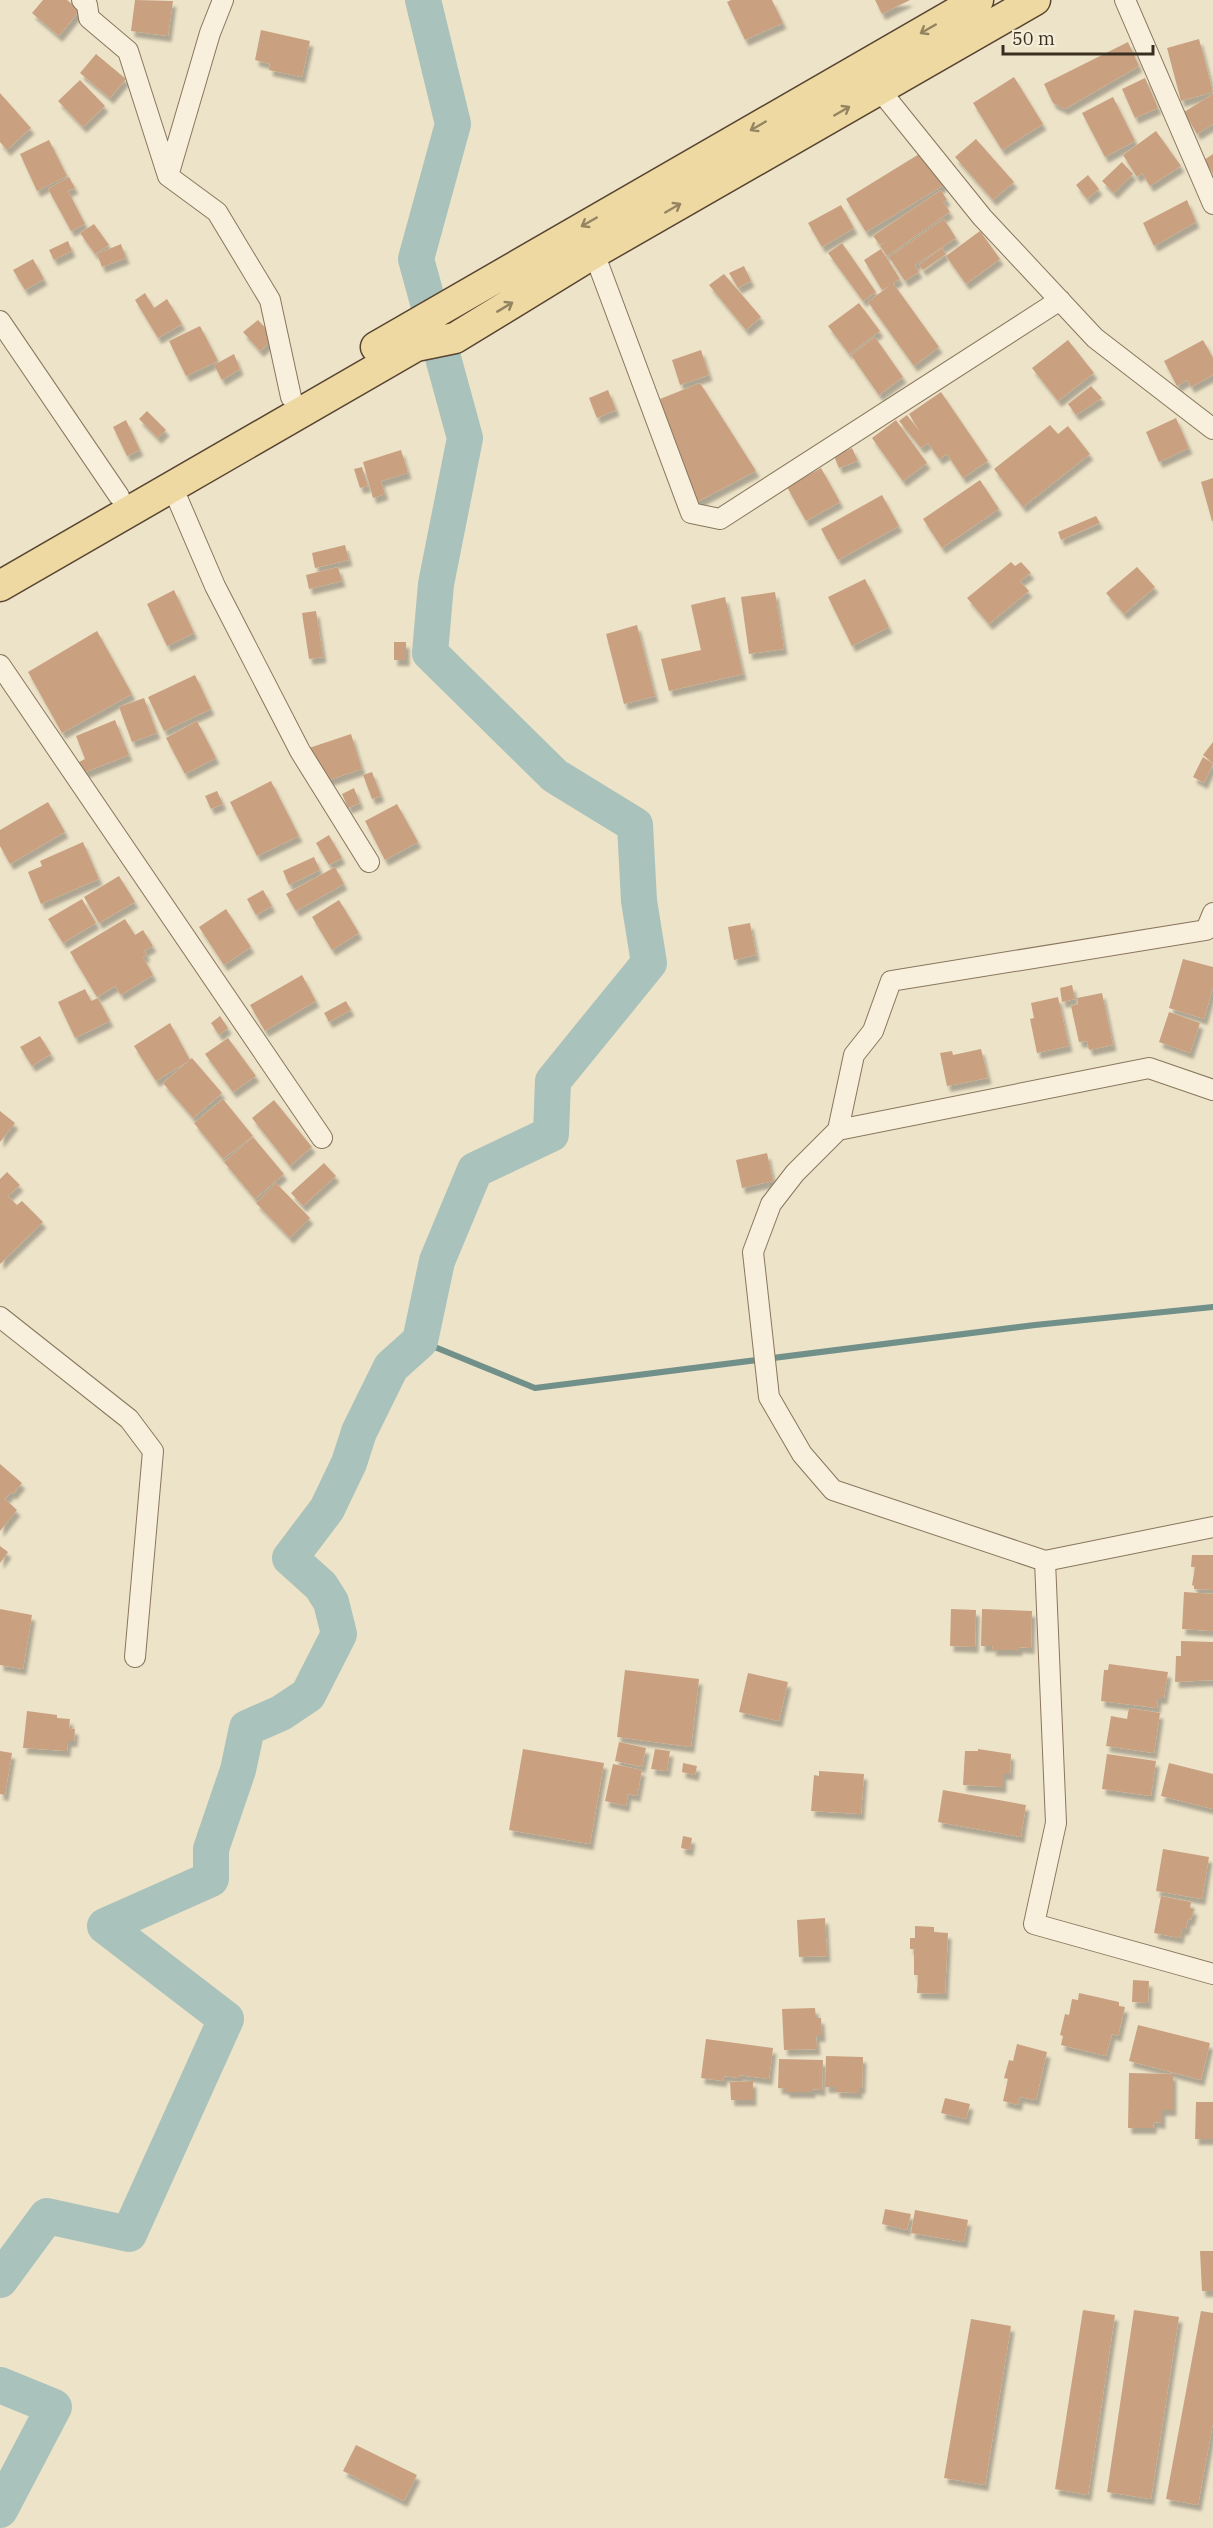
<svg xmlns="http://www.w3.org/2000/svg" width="1213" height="2528" viewBox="0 0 1213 2528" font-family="'IBM Plex Serif',serif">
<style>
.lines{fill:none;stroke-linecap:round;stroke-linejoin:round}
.stream{stroke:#709089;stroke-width:6}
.river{stroke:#a9c2bb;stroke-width:36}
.building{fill:#caa180;filter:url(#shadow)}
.street-casing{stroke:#89765e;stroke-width:22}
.primary-casing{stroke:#574431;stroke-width:33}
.street{stroke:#f8f0dc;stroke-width:20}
.primary{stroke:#eed9a2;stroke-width:30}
.oneway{stroke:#948462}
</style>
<defs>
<filter id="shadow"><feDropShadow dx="3.5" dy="6" stdDeviation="1.5" flood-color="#0004"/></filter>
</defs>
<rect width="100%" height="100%" fill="#ede3c8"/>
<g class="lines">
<!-- stream -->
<path class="stream" d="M420,1341l115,47 500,-63 178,-18"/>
<!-- river -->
<path class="river" d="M0,2280l47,-64 82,18 97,-215 -121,-93 106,-47v-30l27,-79 9,-42 34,-15 27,-18 31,-61 -8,-32 -10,-16 -31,-28 37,-49 22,-46 10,-31 32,-65 29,-26 17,-80 38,-91 76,-36 2,-53 96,-118 -10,-62 -4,-76 -80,-49 -125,-123 6,-69 29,-146 -49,-179 37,-135 -30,-124
M0,2385l54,22 -54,103"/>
</g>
<!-- building -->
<path class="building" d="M43,0h24l13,10 -21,26 -27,-23z
M135,0l38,1 -5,35 -37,-5z
M731,0h41l11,23 -38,17 -18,-38z
M875,0h35l-28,14z
M261,30l49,11 -8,36 -33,-7 1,-6 -15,-4z
M1199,39l14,53 -32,9 -14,-53z
M1128,42l11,24 -74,43 -12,-6 -9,-19z
M96,54l30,25 -16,19 -30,-25z
M1014,77l29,47 -41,26 -29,-47z
M1145,78l13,30 -23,10 -13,-29z
M80,80l25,26 -22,21 -25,-26z
M0,93l31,35 -24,22 -7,-8z
M1213,94v30l-16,10 -13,-22z
M1113,97l22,44 -30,16 -23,-44z
M1156,131l25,35 -31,20 -8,-13 -5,4 -14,-22z
M976,139l38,43 -21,18 -38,-43z
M49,140l18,36 -30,15 -17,-37z
M924,151l20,34 -78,47 -20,-33z
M1213,154v20l-9,-14z
M1122,162l11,12 -19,19 -12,-12z
M1088,175l11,14 -12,10 -11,-14z
M69,177l6,11 -7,3 17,33 -14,7 -23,-42z
M941,190l6,10 -4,2 7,10 -63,44 -7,-10 7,-6 -7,5 -7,-9z
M1187,200l9,22 -42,24 -11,-23z
M841,205l13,23 -32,19 -14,-24z
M944,219l12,19 -41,27 4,7 -14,9 -16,-24z
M94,224l15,21 -14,9 -15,-21z
M980,231l20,28 -34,25 -20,-28z
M68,241l4,10 -18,9 -5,-10z
M842,243l34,49 -13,9 -35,-48z
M121,244l5,14 -24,9 -5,-13z
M942,248l4,6 -23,16 -4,-5z
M881,249l19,30 -18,11 -18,-30z
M33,259l11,20 -19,11 -12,-20z
M744,266l7,15 -13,7 -9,-15z
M724,274l37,43 -15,13 -37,-45z
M893,283l46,64 -25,19 -46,-64z
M145,293l9,15 13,-9 15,25 -24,14 -23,-38z
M859,303l21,28 -31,23 -21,-28z
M258,320l17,18 -15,13 -17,-19z
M200,326l18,35 -32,15 -17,-35z
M875,337l28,40 -24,18 -28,-40z
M1068,340l26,33 -36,28 -26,-33z
M1203,340l10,18v17l-22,12 -4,-7 -10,6 -13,-25z
M701,350l8,25 -29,10 -8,-25z
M234,354l6,15 -18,11 -8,-15z
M700,383l56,88 -63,33 -33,-105z
M1091,386l11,12 -26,17 -8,-11z
M608,390l8,20 -19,8 -8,-20z
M941,392l47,69 -25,17 -16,-24 -8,5 -11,-16 -7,5 -22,-27 8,-6 13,17 -11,-18z
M147,411l19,19 -8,8 -19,-19z
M1176,418l13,30 -30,14 -13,-30z
M126,420l14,30 -13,6 -14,-29z
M896,420l31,43 -24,18 -31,-43z
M1050,425l8,9 10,-8 22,28 -67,53 -29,-38z
M852,448l6,13 -19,7 -5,-12z
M401,450l7,23 -27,8 4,13 -12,4 -10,-36z
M362,467l6,19 -8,2 -6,-19z
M821,468l19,34 -34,19 -19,-34z
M1213,478v43h-1l-11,-39z
M980,480l19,29 -57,39 -19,-29z
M882,495l17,31 -61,34 -17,-31z
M1096,516l4,7 -39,17 -3,-8z
M345,545l4,15 -34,8 -3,-15z
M1011,562l4,4 6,-4 10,11 -11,8 9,10 -40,33 -22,-26z
M338,567l4,14 -33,8 -3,-14z
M1137,567l18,20 -31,27 -18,-21z
M865,579l24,48 -37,19 -24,-49z
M174,590l20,43 -27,13 -20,-42z
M775,592l9,57 -35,5 -8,-57z
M725,597l18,77 -74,17 -8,-32 40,-9 -10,-45z
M316,611l7,46 -14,2 -7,-46z
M637,625l18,71 -31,8 -18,-70z
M97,631l35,63 -70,39 -34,-61z
M394,642h12v18h-12z
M195,675l16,34 -47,22 -16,-34z
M144,698l13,35 -25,9 -13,-35z
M115,720l14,35 -46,18 -4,-11 6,-3 -9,-23z
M197,721l19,37 -31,16 -19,-36z
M351,734l11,35 -42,14 -11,-35z
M1213,742v21l-10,-8z
M1203,757l10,7 -9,19 -11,-6z
M372,772l9,24 -9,3 -9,-24z
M271,781l28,55 -42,20 -27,-54z
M354,788l6,15 -12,5 -6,-14z
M217,791l6,13 -12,5 -6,-13z
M48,802l17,30 -55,32 -10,-18v-16z
M397,804l21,38 -33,18 -20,-39z
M329,835l13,23 -13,7 -13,-22z
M83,842l16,37 -58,25 -13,-32 14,-6 -2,-5z
M314,857l6,13 -31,15 -6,-14z
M335,867l9,17 -48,27 -10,-17z
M119,876l16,26 -36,21 -15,-26z
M263,890l9,16 -16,9 -9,-16z
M82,899l14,24 -33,20 -15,-24z
M339,900l20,33 -27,17 -20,-33z
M226,909l25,38 -27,18 -25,-38z
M125,919l10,16 8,-5 10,16 -9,5 3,4 -4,2 10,18 -32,20 -6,-9 -18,11 -27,-45z
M750,923l6,32 -22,5 -6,-33z
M1183,959l30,8v20l-9,32 -35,-11z
M302,975l14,26 -51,30 -15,-26z
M1072,985l3,14 -13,3 -2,-14z
M85,989l6,12 7,-3 12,23 -35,17 -17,-36z
M1102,993l11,52 -24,5 -2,-9 -8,1 -8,-36 7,-2 -1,-6z
M1058,997l11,49 -32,7 -7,-34 4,-1 -3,-15z
M346,1001l5,9 -22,12 -5,-9z
M1169,1012l31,11 -10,30 -31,-11z
M220,1016l8,12 -9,7 -8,-12z
M170,1023l20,37 -34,21 -22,-35z
M40,1036l11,18 -19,12 -12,-19z
M228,1038l28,38 -23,16 -28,-38z
M981,1049l7,29 -41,8 -7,-33 12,-2 1,4z
M192,1058l30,35 -29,25 -30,-35z
M223,1099l30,37 -30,23 -29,-36z
M274,1100l38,47 -22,19 -38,-48z
M0,1111l15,12 -15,19z
M253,1137l31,37 -29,25 -31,-37z
M767,1153l6,28 -31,7 -6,-28z
M324,1163l12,13 -33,30 -12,-13z
M7,1172l13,13 -12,11 9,9 5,-4 21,21 -43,42v-85z
M276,1183l34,35 -20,20 -34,-35z
M0,1464l22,19 -9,11 -2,-2 -6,7 12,11 -17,21z
M0,1546l8,6 -8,11z
M1192,1555h21v35l-19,-1v-3l-2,-1 3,-18h-4z
M1184,1592l29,2v37l-31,-2z
M0,1609l32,6 -9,54 -23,-4z
M951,1609l25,1 -1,37 -25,-1z
M982,1609l50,2 -1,37 -12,-1v3h-27l1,-4h-12z
M1181,1641l32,1v38l-38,2 1,-26h5z
M1109,1664l59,8 -4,26h-6l-1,10 -56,-7 3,-31h4z
M625,1670l74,9 -8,68 -74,-10z
M748,1673l40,9 -9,39 -40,-9z
M1129,1708l31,5 -6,40 -48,-7 5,-30 16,3z
M27,1711l30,4v3l13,1 -1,9 6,1 -1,12h-6l-1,10 -44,-3z
M619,1742l27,6 -4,19 -27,-6z
M523,1749l81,14 -14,81 -81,-14z
M655,1749l15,2 -3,20 -16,-2z
M978,1749l33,5 -1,20h-7v13l-40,-2 2,-34h13z
M0,1751l12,2 -7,42 -5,-1z
M1107,1754l49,7 -5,35 -49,-7z
M683,1763l14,3 -2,9 -13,-3z
M1169,1763l44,11v35l-52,-13z
M613,1764l29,6 -5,26 -9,-2 -2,12 -21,-5z
M819,1771l45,3 -3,40 -50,-3 3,-36 5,1z
M943,1790l83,15 -5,32 -83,-15z
M683,1836l9,2 -2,12 -9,-2z
M1163,1849l46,8 -7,42 -46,-8z
M1161,1896l30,6 -1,6 4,1 -3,11 -3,-1 -2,10h-4l-2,9 -26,-5z
M825,1918l2,38 -28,1 -2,-37z
M915,1926l19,1v5l14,1 -3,61 -28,-1 1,-18h-4v-26h-4v-11h5z
M1133,1980l16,1 -1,22 -16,-1z
M1079,1993l40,9v4l6,1 -7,29 -6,-2 -6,22 -45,-11 2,-9 -3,-1 5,-21 4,1 3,-16 6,1z
M815,2008l1,10h5l1,18h-6l1,13 -33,1 -2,-41z
M1138,2025l72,18 -9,37 -72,-19z
M706,2039l67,9 -4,31 -30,-4v3l-15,-2 -1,5 -22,-3z
M1017,2044l30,8 -11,48 -16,-3 -2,8 -15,-4 5,-22 -4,-1 5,-18 4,1z
M826,2056l37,1 -1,31h-3v5l-23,-1v-5h-11z
M779,2059l44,1 -1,30 -10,-1v3h-26v-3l-8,-1z
M1129,2073l44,1v36h-11v13l-8,-1 -1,6h-25z
M753,2081v19h-22l-1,-18z
M945,2098l25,6 -4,15 -25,-6z
M1196,2102h17v37h-18z
M885,2209l26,5 -4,16 -25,-6z
M915,2210l53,10 -4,22 -53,-9z
M1200,2251h13v40h-11z
M1083,2310l32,5 -27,180 -33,-6z
M1134,2310l45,7 -28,182 -44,-7z
M1201,2311l12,2v110l-15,82 -32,-6z
M971,2319l40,7 -26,159 -41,-7z
M356,2445l61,30 -13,26 -61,-30z"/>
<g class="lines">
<!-- street casing -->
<g class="street-casing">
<path id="street" d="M82,0l5,5 2,13 39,33 40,125 49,36 53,88 21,97
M1125,0l88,204
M879,89l103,128 113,121 118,91
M168,176l42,-143 13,-33
M594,253l97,260 29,6 340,-219
M0,321l119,175
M172,486l43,100 85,165 69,111
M0,665l322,473
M1213,913l-7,17 -315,51 -18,50 -19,24 -16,75 -43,43 -24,31 -18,48 16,145 33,57 31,36 212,71 168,-34
M838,1130l311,-62 64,22
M0,1317l129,102 24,32 -18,206
M1045,1561l11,262 -22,101 179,50"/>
</g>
<!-- primary casing -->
<g class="primary-casing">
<path id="primary" d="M376,347l602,-347
M0,586l416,-240 39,-8 139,-85 441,-253"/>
</g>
<!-- street -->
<use href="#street" class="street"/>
<!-- primary -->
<use href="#primary" class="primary"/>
</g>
<!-- one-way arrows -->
<defs><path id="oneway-shaft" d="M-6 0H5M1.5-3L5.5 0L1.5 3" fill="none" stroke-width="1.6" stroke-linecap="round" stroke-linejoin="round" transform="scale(1.5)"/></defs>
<g class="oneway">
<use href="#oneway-shaft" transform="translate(928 29) rotate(150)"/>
<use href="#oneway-shaft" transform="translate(842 111) rotate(-30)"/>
<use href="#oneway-shaft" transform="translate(758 126) rotate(150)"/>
<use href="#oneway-shaft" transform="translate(673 208) rotate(-30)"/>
<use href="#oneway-shaft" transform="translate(589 222) rotate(150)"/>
<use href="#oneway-shaft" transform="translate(505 307) rotate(-31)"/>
</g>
<!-- scale -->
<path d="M1003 45v9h150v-9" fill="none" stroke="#3a2e21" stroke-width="3"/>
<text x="1012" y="45" font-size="18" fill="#3a2e21" stroke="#f5edd8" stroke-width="4.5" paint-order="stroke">50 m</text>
</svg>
